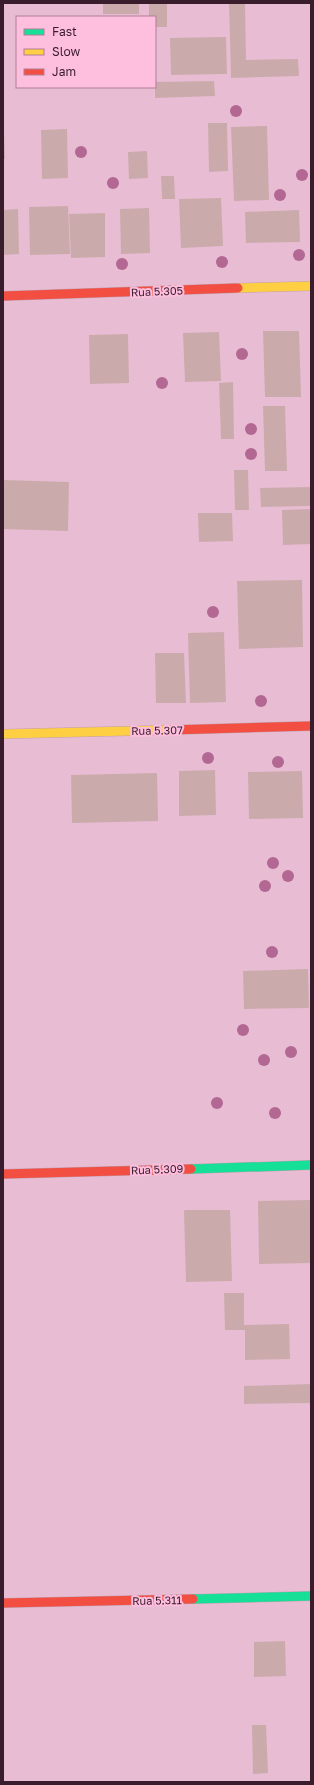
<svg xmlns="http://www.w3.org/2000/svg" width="314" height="1785" viewBox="0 0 314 1785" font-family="'Golos Text',sans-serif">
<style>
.building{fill:#cbaaac}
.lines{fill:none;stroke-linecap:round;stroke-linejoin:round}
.fast-casing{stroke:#c09fb0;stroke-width:10}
.slow-casing{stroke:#c09fb0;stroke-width:10}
.jam-casing{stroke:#c09fb0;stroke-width:10}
.fast{stroke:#16e098;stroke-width:9}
.slow{stroke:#ffcf43;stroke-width:9}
.jam{stroke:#f24e42;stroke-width:9}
.tree{fill:#b36793}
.labels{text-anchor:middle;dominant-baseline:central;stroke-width:4;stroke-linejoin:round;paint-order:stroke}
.street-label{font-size:11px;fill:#3a1d2c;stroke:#febede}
</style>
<rect width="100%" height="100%" fill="#e8bdd3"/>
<!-- building -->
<path class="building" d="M103,3h36v11h-36z
M149,3h18v24h-12v-10h-6z
M229,3h16l1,57 52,-1 1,17 -68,2z
M226,37l1,37 -56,1 -1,-37z
M214,81l1,15 -60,2v-16z
M208,123h19l1,48 -19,1z
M267,126l2,74 -35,1 -3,-74z
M67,129l1,49 -26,1 -1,-49z
M3,130h1l1,29h-2z
M147,151l1,27 -19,1 -1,-27z
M161,176h13l1,23h-13z
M221,198l2,48 -42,2 -2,-49z
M68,206l2,48 -40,1 -1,-48z
M149,208l1,45 -29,1 -1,-45z
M18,209l1,45 -16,1v-45z
M299,210l1,32 -54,1 -1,-31z
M105,213v44l-34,1 -2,-44z
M263,331h36l2,66h-36z
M219,332l2,49 -36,1 -2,-49z
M128,334l1,49 -39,1 -1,-49z
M233,382l1,57h-13l-2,-56z
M263,406h22l2,65h-22z
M234,470h14l1,40h-14z
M3,480l66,2 -1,49 -65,-2z
M311,487v19l-50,1 -1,-19z
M311,509v35l-28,1 -1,-35z
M198,513h34l1,28 -34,1z
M302,580l1,67 -64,2 -2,-68z
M224,632l2,70 -36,1 -2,-70z
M155,653h29l2,50h-30z
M215,770l1,45 -37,1v-45z
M302,771l1,47 -54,1 -1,-47z
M157,773l1,48 -86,2 -1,-48z
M308,969l1,39 -65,1 -1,-38z
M311,1200v63l-52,1 -1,-63z
M184,1210h46l2,71 -46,1z
M224,1293h20v32l45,-1 1,35 -45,1v-30h-20z
M311,1384v19l-67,1v-18z
M285,1641l1,35 -32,1v-35z
M252,1725h14l2,48 -15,1z"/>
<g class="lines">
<!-- fast casing -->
<g class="fast-casing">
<path id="fast" d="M191,1169l120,-4
M193,1599l118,-3"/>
</g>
<!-- slow casing -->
<g class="slow-casing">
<path id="slow" d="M238,288l73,-2
M3,734l167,-4"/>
</g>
<!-- jam casing -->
<g class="jam-casing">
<path id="jam" d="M3,296l235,-8
M170,730l141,-4
M3,1174l188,-5
M3,1603l190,-4"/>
</g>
<!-- fast -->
<use href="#fast" class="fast"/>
<!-- slow -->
<use href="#slow" class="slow"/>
<!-- jam -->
<use href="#jam" class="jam"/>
</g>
<!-- trees -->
<g class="tree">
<circle cx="236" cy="111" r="6"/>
<circle cx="81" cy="152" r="6"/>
<circle cx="302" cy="175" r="6"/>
<circle cx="113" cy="183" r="6"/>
<circle cx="280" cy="195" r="6"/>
<circle cx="299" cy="255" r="6"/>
<circle cx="222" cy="262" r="6"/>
<circle cx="122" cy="264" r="6"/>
<circle cx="242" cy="354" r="6"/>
<circle cx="162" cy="383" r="6"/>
<circle cx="251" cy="429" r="6"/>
<circle cx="251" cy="454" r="6"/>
<circle cx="213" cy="612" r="6"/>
<circle cx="261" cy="701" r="6"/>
<circle cx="208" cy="758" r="6"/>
<circle cx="278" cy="762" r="6"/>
<circle cx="273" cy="863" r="6"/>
<circle cx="288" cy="876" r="6"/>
<circle cx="265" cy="886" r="6"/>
<circle cx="272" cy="952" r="6"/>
<circle cx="243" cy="1030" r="6"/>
<circle cx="291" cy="1052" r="6"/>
<circle cx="264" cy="1060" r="6"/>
<circle cx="217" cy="1103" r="6"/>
<circle cx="275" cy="1113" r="6"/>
</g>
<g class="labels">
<!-- street labels -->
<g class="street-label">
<text transform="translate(157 291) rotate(-2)">Rua 5.305</text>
<text transform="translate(157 730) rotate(-1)">Rua 5.307</text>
<text transform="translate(157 1169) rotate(-2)">Rua 5.309</text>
<text transform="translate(157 1600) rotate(-1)">Rua 5.311</text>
</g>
</g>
<!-- border -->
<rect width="314" height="1785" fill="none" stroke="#3a1d2c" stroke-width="8"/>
<!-- legend -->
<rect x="16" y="16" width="140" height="72" fill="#febede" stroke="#b07e97"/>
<rect x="24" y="29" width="20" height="6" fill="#16e098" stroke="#b07e97"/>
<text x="52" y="36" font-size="12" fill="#3a1d2c">Fast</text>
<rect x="24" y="49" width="20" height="6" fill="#ffcf43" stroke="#b07e97"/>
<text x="52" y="56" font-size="12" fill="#3a1d2c">Slow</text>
<rect x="24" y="69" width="20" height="6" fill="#f24e42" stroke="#b07e97"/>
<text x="52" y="76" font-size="12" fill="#3a1d2c">Jam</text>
</svg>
